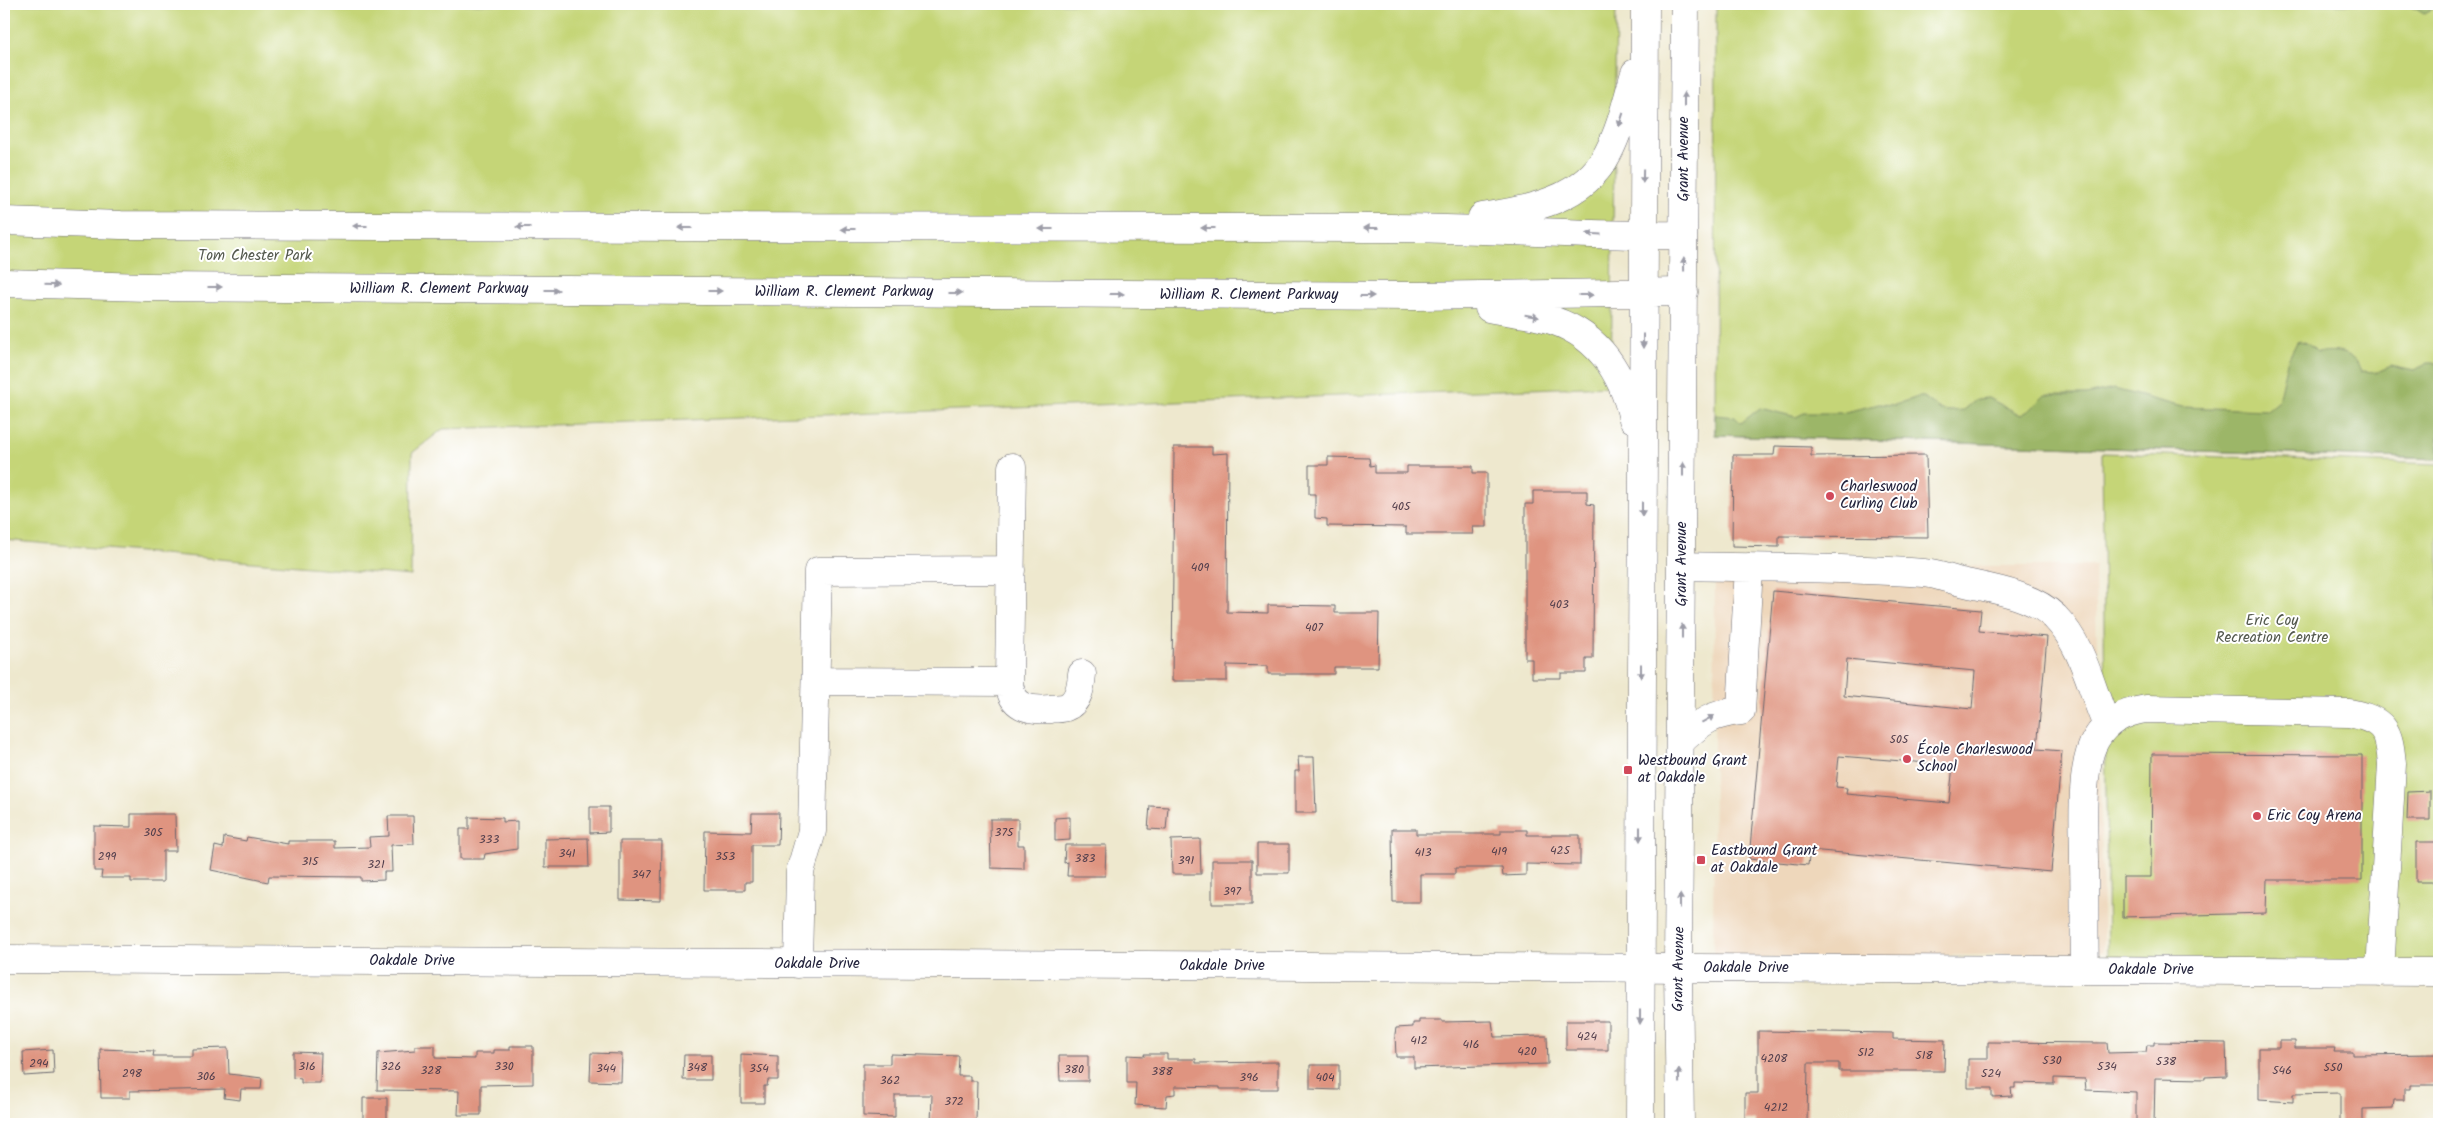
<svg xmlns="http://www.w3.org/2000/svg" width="2443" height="1128" viewBox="0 0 2443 1128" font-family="Kalam,sans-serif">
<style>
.built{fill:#eed7bb}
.green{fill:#c5d577;stroke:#747c59}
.forest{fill:#9cb668;stroke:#5f6c52}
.building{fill:#df9480;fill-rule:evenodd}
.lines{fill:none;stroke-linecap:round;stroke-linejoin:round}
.minor-casing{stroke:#69676e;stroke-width:29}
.major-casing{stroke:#69676e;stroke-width:29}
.minor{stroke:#fff;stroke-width:28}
.major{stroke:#fff;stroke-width:28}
.oneway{fill:#9c9ca7}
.poi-dot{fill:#d1495b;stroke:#fff;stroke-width:2}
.labels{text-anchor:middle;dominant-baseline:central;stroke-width:4;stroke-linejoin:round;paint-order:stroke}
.number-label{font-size:12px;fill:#513e4c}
.street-label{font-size:15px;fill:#22223b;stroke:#fff}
.park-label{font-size:15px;fill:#53584d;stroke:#fff}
.poi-label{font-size:15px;fill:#22223b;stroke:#fff;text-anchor:start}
</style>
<rect width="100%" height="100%" fill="#fff"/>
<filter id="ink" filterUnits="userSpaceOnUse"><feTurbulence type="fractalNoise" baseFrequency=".02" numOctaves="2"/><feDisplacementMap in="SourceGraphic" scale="10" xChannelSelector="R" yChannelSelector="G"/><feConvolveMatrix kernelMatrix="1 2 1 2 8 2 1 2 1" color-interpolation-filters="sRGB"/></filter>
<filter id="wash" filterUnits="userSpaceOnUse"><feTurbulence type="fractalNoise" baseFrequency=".0096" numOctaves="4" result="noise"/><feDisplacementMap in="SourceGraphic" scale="20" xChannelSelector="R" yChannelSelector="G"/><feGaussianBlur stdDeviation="1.12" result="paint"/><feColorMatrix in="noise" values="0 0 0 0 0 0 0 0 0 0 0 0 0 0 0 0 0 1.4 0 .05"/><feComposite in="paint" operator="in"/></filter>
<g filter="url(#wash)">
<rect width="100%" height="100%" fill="#eee8ce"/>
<!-- built -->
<path class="built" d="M1715,565l380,1 9,386 -391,8z"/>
<!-- green -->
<path class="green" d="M4,4h1612l-5,382 -1168,43 -31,24 -1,123 -407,-36z
M1716,4h723v455l-724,-24z
M2102,453l337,11v499l-331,-2z"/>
<!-- forest -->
<path class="forest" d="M2408,4h31v1l-15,9z
M2300,341l7,2 10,10c18,-4 37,-1 44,18l16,1 14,-6 23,5 14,-8h11v96l-724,-24v-20l20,2 6,6 19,-15 36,9 8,-4h37l38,-9 16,1 23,-8h6l17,13 9,1 14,-1 13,-11 11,-1 33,17 9,-5 15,-15h41l28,-6 68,18 85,3 11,-9 9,-39 10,-20z"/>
<g id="blocks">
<!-- building -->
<path class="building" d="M1775,446l36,1v9l115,-1 2,82 -149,-1v11l-47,-1 1,-91h41z
M1174,447h38v7l16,-1 -1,159 41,1v-8l67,1v7h44l-1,54h-44v7h-66v-8l-41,-1v16h-55z
M1328,457l41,1 1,8 5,-1v8h32v-7h66v7h14v54h-15l1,7h-67v-7l-79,-1v-7l-12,-1v-24h-6v-29h19z
M1533,491h54v13l7,1 -1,154h-7v14h-25v5h-29v-19h-7v-155h8z
M1773,591l208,19 -2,21 68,6 -10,112 25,2 -11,121 -241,-22 -2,15 -59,-6zM1847,659l128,12 -3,38 -128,-13zM1839,756l114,9 -4,38 -103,-9 1,-6 -11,-1z
M2152,754l210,1v125h-95l-1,33 -143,4v-40h28z
M1298,757h16l2,56h-21v-42h4z
M2430,791v29h-23l1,-28z
M1150,806l18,1 -2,23 -18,-1z
M590,807h19v25l-19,1z
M752,813h27l-1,32h-26v37h-7v8h-41l1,-59 46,1z
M131,814h44l1,37h-13v31h-32v-4h-30l1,-7h-8v-45l37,1z
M388,816h25l1,28 -23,1 1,27h-8v8l-23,1v-4l-92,-1 -1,6 -57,-12 4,-24 8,2 1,-11 22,4 1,-4 41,7v-3h47v7l35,-1 -1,-10 20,-1z
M469,817l34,1v4l14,-1v28l-32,5 -1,5h-24v-30h9z
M1070,817v23l-15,1v-23z
M990,819h28v26h6v24l-33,-1z
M1392,829h24v5h85v-4h26v5h53v30l-54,-1v11l-23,1 -1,-8h-47v6h-35v28h-27z
M588,838l1,29h-44v-28z
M1200,839l1,35h-29l-1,-34z
M620,841h42l-1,60 -41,-1z
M2416,842h23v40h-23z
M1257,844h32v29h-32z
M1065,845h41l-1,31h-38l1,-14 -4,1z
M1212,860h40v44h-40z
M1419,1020h23v2l50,-1 2,16 53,-1 1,28 -134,4v-11h-18l-1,-23 1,-6 17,-1v-4h6z
M1566,1021h42v29h-42z
M1758,1031l135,2v6l52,1 -1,31h-105v-8h-31l-1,61h-52v-4h-10v-27h13z
M2279,1041h16v7h40l-1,4h19v3l86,-1v31h-29v4h-6v11h-10l-1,8 -30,1v15h-23v-31l-47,1v8l-34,-2v-52h20z
M1988,1042l119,1 1,10 38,-1 1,-7h7v-3l72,1 1,33 -22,1v2l-50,-1 -1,46h-18v-32l-50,-2 -1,-11 -31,-1v6l-39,-1v5h-4l1,8 -20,1v-9h-24v-29h20z
M415,1046h20v12l40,1v-6h19v-3h16v-4h23v38l-52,1v30h-23l1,-24 -82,-1 1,-37 37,-3z
M228,1048l1,26 33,4 -1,11h-20l-1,11 -16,-2 1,-9 -95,2v7h-29l-1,-49 54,2 -1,5h39v-7z
M53,1050l1,24 -30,2 -1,-24z
M293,1052l28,1 -1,30h-19v-4l-8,-1z
M591,1053l31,1 -1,28 -31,-1z
M741,1054l37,2v24h-10l-1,6h-3v17h-23z
M890,1054l69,2 -1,20h12v5h7l-1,41 -20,-1v3h-25l1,-29h-37v22l-32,-1v-52h27z
M1144,1054h23v5h29v4l82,-1v27h-58v-2l-45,-1v8l-8,1 -1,12 -31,-2 1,-22h-9v-28l18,1z
M684,1055h27v25h-28z
M1059,1056h29v25h-28z
M1310,1065h29v25l-29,-1z
M363,1098h24v26h-24z"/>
</g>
</g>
<g filter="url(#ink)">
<use href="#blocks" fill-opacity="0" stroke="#69676e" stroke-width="1"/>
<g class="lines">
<!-- minor casing -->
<g class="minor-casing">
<path id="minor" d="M1682,566c81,2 162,1 242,7 12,1 25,6 37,9 31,7 70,12 94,35 30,31 35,71 52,108
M816,681l193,1 3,-215
M1009,682c2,25 20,29 42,27 4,-1 11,0 15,-2 13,-5 15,-22 16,-33
M1681,741c22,-20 30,-27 60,-30l8,-144
M4,959l2435,13
M798,964l2,-92 12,-41 6,-260 193,-1
M2085,970c-1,-36 0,-71 -1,-107 0,-32 -5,-97 12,-124 11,-19 29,-27 50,-30l203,4c36,7 40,17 43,51l-12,208"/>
</g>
<!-- major casing -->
<g class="major-casing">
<path id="major" d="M1482,217c47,-7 102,-17 126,-64 13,-25 19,-53 27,-80
M4,221l117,4c419,1 837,4 1256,3 102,-1 204,9 306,7
M4,283l143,4 1268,9 269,-4
M1489,308c18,4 38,5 56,10 52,14 77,53 88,101
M1640,1124l5,-1120
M1680,1124l-2,-156 7,-964"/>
</g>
<!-- minor -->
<use href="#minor" class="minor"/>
<!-- major -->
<use href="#major" class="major"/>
</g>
<!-- one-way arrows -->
<defs><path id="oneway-solid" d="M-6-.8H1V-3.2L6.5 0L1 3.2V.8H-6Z" transform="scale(1.25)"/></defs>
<g class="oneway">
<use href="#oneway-solid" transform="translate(1684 99) rotate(-90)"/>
<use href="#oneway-solid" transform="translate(1621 120) rotate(108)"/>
<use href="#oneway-solid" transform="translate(1643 176) rotate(91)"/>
<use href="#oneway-solid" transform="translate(360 226) rotate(-180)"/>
<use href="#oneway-solid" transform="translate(523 227) rotate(-180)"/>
<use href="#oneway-solid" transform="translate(685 228) rotate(-180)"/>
<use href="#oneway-solid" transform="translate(1208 228) rotate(180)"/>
<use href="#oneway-solid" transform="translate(1371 228) rotate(180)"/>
<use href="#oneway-solid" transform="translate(848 229) rotate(-180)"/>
<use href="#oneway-solid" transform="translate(1046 229) rotate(180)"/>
<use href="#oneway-solid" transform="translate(1594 234) rotate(-177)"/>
<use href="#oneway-solid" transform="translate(1684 264) rotate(-91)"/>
<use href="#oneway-solid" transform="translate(52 285) rotate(1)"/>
<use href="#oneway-solid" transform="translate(215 287)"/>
<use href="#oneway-solid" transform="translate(552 290)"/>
<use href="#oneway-solid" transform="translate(715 291)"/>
<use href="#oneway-solid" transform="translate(955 293)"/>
<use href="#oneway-solid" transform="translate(1117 294)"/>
<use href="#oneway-solid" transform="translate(1586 295)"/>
<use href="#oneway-solid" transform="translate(1367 296)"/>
<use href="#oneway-solid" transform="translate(1532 316) rotate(10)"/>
<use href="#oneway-solid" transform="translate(1643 341) rotate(90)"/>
<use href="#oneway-solid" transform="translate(1683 469) rotate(-90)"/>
<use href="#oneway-solid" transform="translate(1642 509) rotate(90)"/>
<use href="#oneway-solid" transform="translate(1682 631) rotate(-90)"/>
<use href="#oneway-solid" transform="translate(1641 671) rotate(90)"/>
<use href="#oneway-solid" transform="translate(1708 719) rotate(-29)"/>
<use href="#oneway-solid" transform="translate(1640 834) rotate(90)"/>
<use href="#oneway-solid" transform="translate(1680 901) rotate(-90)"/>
<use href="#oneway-solid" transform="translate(1640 1017) rotate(90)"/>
<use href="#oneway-solid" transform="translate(1679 1076) rotate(-91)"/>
</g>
</g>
<!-- markers -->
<g class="poi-dot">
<circle cx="1830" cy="496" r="5"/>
<circle cx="1907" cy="759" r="5"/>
<rect x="1623" y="765" width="10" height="10" rx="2.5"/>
<circle cx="2257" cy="816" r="5"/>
<rect x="1696" y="855" width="10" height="10" rx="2.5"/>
</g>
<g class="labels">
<!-- number labels -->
<g class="number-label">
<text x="1401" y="506">405</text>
<text x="1200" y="567">409</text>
<text x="1559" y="604">403</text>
<text x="1314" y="627">407</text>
<text x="1899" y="739">505</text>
<text x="153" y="832">305</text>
<text x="1004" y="832">375</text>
<text x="489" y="839">333</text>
<text x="1560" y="850">425</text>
<text x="1499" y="851">419</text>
<text x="1423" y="852">413</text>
<text x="567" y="853">341</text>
<text x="107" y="856">299</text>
<text x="725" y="856">353</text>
<text x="1085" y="858">383</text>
<text x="1186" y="860">391</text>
<text x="310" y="861">315</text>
<text x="376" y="864">321</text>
<text x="641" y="874">347</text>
<text x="1232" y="891">397</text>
<text x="1587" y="1036">424</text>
<text x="1419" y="1040">412</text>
<text x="1471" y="1044">416</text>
<text x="1527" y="1051">420</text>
<text x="1866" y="1052">512</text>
<text x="1924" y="1055">518</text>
<text x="1774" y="1058">4208</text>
<text x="2052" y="1060">530</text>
<text x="2166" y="1061">538</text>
<text x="39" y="1063">294</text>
<text x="307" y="1066">316</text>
<text x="391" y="1066">326</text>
<text x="504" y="1066">330</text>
<text x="2107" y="1066">534</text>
<text x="697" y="1067">348</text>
<text x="2333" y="1067">550</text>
<text x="606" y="1068">344</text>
<text x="759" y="1068">354</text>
<text x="1074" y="1069">380</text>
<text x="431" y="1070">328</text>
<text x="2282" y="1070">546</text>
<text x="1162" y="1071">388</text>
<text x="132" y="1073">298</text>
<text x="1991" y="1073">524</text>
<text x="206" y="1076">306</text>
<text x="1249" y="1077">396</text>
<text x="1325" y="1077">404</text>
<text x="890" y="1080">362</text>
<text x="954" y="1101">372</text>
<text x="1776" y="1107">4212</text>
</g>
<!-- street labels -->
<g class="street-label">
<text transform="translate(1684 159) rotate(-90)">Grant Avenue</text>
<text x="439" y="289">William R. Clement Parkway</text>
<text x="844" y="292">William R. Clement Parkway</text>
<text x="1249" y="295">William R. Clement Parkway</text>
<text transform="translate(1682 564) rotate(-90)">Grant Avenue</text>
<text x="412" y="961">Oakdale Drive</text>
<text x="817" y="964">Oakdale Drive</text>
<text x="1222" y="966">Oakdale Drive</text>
<text x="1746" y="968">Oakdale Drive</text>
<text transform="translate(1679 969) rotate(-89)">Grant Avenue</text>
<text x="2151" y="970">Oakdale Drive</text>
</g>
<!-- park labels -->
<g class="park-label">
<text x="255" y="256">Tom Chester Park</text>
<text x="2272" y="621">Eric Coy<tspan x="2272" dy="17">Recreation Centre</tspan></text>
</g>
<!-- poi labels -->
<g class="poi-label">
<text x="1840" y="487">Charleswood<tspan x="1840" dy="17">Curling Club</tspan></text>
<text x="1917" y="750">École Charleswood<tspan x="1917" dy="17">School</tspan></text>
<text x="1638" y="761">Westbound Grant<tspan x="1638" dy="17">at Oakdale</tspan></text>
<text x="2267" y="816">Eric Coy Arena</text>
<text x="1711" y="851">Eastbound Grant<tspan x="1711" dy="17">at Oakdale</tspan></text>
</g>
</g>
<!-- margin -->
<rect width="2443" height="1128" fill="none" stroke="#fff" stroke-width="20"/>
</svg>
